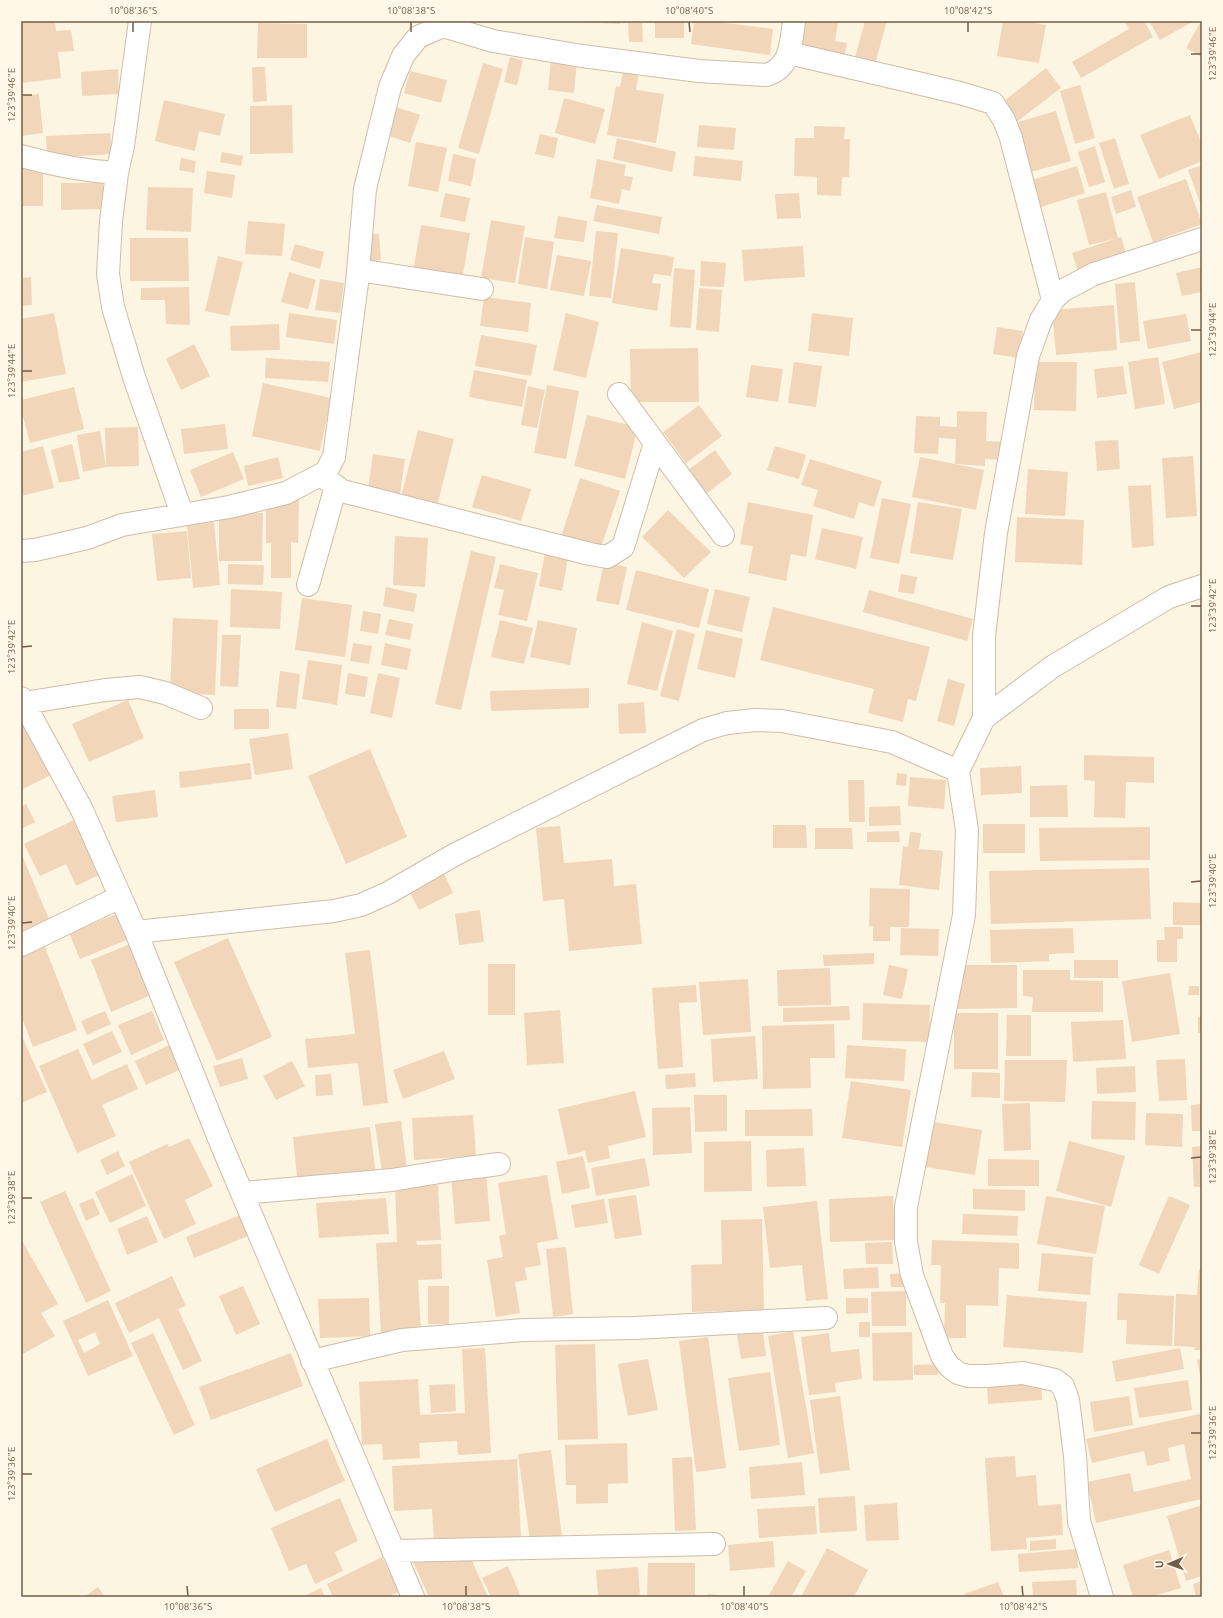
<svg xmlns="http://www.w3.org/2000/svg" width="1223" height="1618" viewBox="0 0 1223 1618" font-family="Ubuntu,sans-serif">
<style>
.building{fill:#f2d6ba;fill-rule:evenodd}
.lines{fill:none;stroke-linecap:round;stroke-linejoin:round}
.street-casing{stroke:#cebda9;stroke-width:24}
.street{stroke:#fff;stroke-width:22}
.ticks{fill:none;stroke:#745d48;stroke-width:1.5}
.neatline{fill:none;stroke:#745d48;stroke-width:1.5}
.ticks-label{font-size:10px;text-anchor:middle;fill:#745d48}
</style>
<rect width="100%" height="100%" fill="#fcf5e2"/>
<!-- building -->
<path class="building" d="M21,21h34l1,10 15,-1 3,21 -16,1 3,26 -40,5z
M575,21h45v3l-45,-2z
M655,21h29v17h-29z
M694,21h16l63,8 -3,26 -79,-11z
M805,21h21l12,2 -3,18 12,2 -4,20 -44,-4z
M865,21h22l-14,50 -20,-6z
M1003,21h22l21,4 -7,38 -42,-7z
M1124,21h20l9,16 -72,41 -9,-16 57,-33z
M1149,21h45l-34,19z
M1201,21h1v36l-16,-9z
M258,23l49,1v34h-50z
M628,23h14l1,19h-14z
M510,57l13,3 -6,25 -13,-3z
M551,59l26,3 -3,31 -26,-3z
M483,63l20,6 -24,85 -21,-6z
M252,67h13l2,34 -14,1z
M624,68l15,3 -3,19 28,4 -8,49 -49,-8 9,-49 4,1z
M1046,68l15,20 -47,36 -15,-19z
M118,69l1,25 -37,2 -1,-24z
M410,71l37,9 -6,23 -37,-10z
M1080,85l15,53 -20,6 -15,-53z
M39,94l4,39 -22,3v-40z
M564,98l41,11 -10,35 -40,-11z
M164,100l61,14 -5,22 -21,-5 -4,20 -40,-10z
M292,105l1,48 -43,1v-48z
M396,107l24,8 -10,28 -24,-8z
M1056,111l15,50 -40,11 -13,-50z
M1190,115l12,30v16l-43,18 -19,-44z
M699,125l37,3 -2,22 -37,-3z
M814,126l31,1 -1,12h6l-1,38h-7l-1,19 -24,-1v-18l-23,-1 1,-38h19z
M110,133l2,21 -65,4 -1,-22z
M540,134l18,4 -4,20 -19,-4z
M617,138l59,14 -4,20 -59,-13z
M1115,138l14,46 -15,5 -15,-46z
M416,142l31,6 -9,44 -30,-6z
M1095,146l10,36 -16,5 -11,-35z
M222,152l21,4 -2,10 -21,-4z
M453,154l23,5 -5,27 -23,-5z
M695,156l48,5 -2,20 -48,-5z
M181,158l15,3 -2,12 -15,-3z
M597,159l29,6 -2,11 9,1 -3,14 -8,-2 -3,15 -29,-6z
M1202,165v43l-14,-38z
M1077,166l8,27 -47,15 -9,-27z
M21,169h22v37h-22z
M207,171l28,4 -3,23 -28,-5z
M1186,179l16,45 -49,18 -16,-45z
M61,183h42v26l-42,1z
M148,187l45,1 -2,44 -45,-2z
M1131,190l5,17 -20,7 -5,-17z
M1106,192l12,46 -29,7 -12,-45z
M445,193l25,5 -5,24 -25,-5z
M799,193l2,25 -24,1 -2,-25z
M597,205l65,12 -3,17 -66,-13z
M558,216l29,5 -3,21 -30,-4z
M491,220l34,6 -10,57 -34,-5z
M248,221l37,3 -3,32 -37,-2z
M421,225l49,8 -9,53 -49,-8z
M596,231l22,2 -7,65 -22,-2z
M379,234l2,26 -16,2 -2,-27z
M525,237l29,5 -7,47 -29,-5z
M1121,237l6,19 -49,15 -6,-18z
M130,238h58l1,43h-59z
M295,244l29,8 -4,17 -30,-9z
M803,246l2,31 -61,4 -2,-31z
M621,248l53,9 -3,19 -17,-2 -2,9 9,1 -4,27 -45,-8z
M557,255l34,6 -7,35 -34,-6z
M218,256l25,6 -14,54 -24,-5z
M701,261l25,2 -2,24 -24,-1z
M1202,267v25l-20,4 -6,-23z
M674,268l21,2 -4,58 -21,-1z
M289,272l27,8 -8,29 -27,-7z
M31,277l1,28 -11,1v-28z
M320,279l24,4 -4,30 -25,-3z
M1135,282l5,59 -20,2 -5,-59z
M189,287l1,38 -24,-1 -1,-24h-24v-12z
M699,288l23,2 -3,42 -23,-2z
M484,297l47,6 -3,29 -48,-6z
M1114,305l3,45 -61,5 -4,-45z
M54,313l12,61 -45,8v-63z
M289,313l48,7 -3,24 -48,-7z
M566,313l33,9 -13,56 -33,-8z
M812,313l41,5 -4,38 -41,-5z
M1186,314l5,27 -43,8 -5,-28z
M279,324l1,26 -49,1 -1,-25z
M997,327l26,4 -4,27 -26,-4z
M481,335l56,10 -6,31 -56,-10z
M194,344l16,32 -29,14 -15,-31z
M698,348l1,54h-68l-1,-53z
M1202,352v50l-28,7 -12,-47z
M1158,357l7,47 -30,5 -7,-47z
M266,358l64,4 -2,20 -63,-4z
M794,362l28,4 -6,41 -28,-4z
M1035,362h42l-1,49 -42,-1z
M751,365l32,4 -5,33 -32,-5z
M1123,366l4,28 -30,4 -3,-29z
M474,370l53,10 -5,27 -53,-10z
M263,383l68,15 -11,53 -68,-15z
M547,385l32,6 -13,68 -32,-6z
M528,386l17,4 -8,38 -16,-3z
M74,387l10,42 -54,14 -9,-34v-9z
M699,405l23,31 -36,27 -23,-31z
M957,411l30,1 -1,29 19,1 -1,18 -19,-1v7l-30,-2 1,-25 -17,-1 -1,16 -24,-1 2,-37 24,1v9l17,1z
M587,415l51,12 -13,52 -51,-13z
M225,424l3,25 -44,5 -3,-25z
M138,427l1,39 -33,1 -1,-39z
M418,430l36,9 -17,67 -36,-9z
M100,431l6,36 -23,5 -6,-37z
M1118,440l2,29 -23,2 -2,-30z
M72,444l8,35 -21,4 -8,-33z
M43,446l11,42 -33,8v-44z
M775,446l31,9 -7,24 -32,-9z
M715,450l17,24 -34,26 -18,-24z
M233,452l11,27 -43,18 -11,-27z
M373,454l32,5 -6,41 -32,-4z
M1193,456l4,60 -31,2 -4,-60z
M278,457l5,21 -35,8 -4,-20z
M920,457l64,13 -8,40 -64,-13z
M810,459l72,22 -8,26 -15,-5 -5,17 -41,-13 5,-16 -17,-5z
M1028,469l40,3 -3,44 -40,-2z
M482,475l49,14 -10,32 -49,-14z
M580,478l40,13 -20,59 -39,-13z
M1151,485l3,61 -22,2 -4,-62z
M882,498l29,6 -12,60 -29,-6z
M266,499h33l-1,44 -7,-1v36h-20v-35h-5z
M748,502l65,13 -7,42 -15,-3 -5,27 -38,-8 5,-27 -13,-2z
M918,502l44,7 -9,51 -43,-7z
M668,510l43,42 -27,26 -42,-41z
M219,512l44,1 -1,48h-43z
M1017,517l67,3 -2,45 -67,-3z
M214,522l6,63 -27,3 -6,-63z
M822,528l41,9 -7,32 -41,-10z
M187,531l4,47 -34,3 -5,-47z
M395,536l33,2 -3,49 -32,-2z
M471,551l25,6 -35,153 -26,-6z
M545,553l23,5 -6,33 -23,-5z
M604,562l23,5 -8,38 -23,-4z
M228,564l36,1 -1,20 -35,-1z
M500,564l38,9 -11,48 -29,-6 6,-25 -10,-2z
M636,570l73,19 -10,39 -73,-18z
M901,574l16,3 -3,17 -16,-2z
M386,587l31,7 -3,18 -31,-6z
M231,589l51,3 -2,37 -50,-2z
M715,589l35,8 -8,35 -35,-8z
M869,590l104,29 -6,22 -104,-29z
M302,598l50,7 -7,52 -50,-7z
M773,607l157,40 -14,54 -8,-2 -5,23 -35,-9 6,-24 -114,-29z
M363,611l18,3 -3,20 -18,-3z
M173,618l45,2 -3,75 -45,-2z
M389,619l24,5 -3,16 -25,-5z
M500,620l33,8 -9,36 -33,-7z
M538,620l39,8 -7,37 -40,-8z
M642,622l31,9 -16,60 -30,-7z
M677,629l18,5 -16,67 -19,-5z
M706,630l37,9 -8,39 -38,-9z
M222,635h19l-3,52 -18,-1z
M353,643l19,3 -3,18 -19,-3z
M385,643l26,6 -4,21 -26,-5z
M308,660l34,5 -5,40 -35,-6z
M280,671l20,3 -4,35 -20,-2z
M348,673l20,4 -3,20 -20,-3z
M378,673l22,5 -8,40 -22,-5z
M948,679l17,5 -11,42 -17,-5z
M589,688v20l-98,3 -1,-20z
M128,700l16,38 -55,24 -17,-38z
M644,702l2,31 -27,1 -1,-30z
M234,709h35v20h-35z
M21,715l32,59 -32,16z
M288,733l5,36 -38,6 -6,-36z
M370,749l37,88 -61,27 -38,-88z
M1084,755l70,2v26l-28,-1 -1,36 -31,-1 1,-36 -11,-1z
M250,763l2,16 -72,9 -1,-16z
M1021,766l1,27 -41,2 -1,-27z
M897,773l10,1 -1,12 -10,-1z
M910,777l36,3 -2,29 -36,-3z
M848,780h16l1,42h-16z
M1067,785l1,32h-38v-31z
M155,790l3,27 -42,5 -4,-26z
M26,804l9,18 -14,7v-23z
M900,806l1,19 -32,1v-19z
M76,819l25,55 -25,12 -10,-22 -26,12 -16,-32z
M983,824h42v29h-42z
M773,825h33l1,23h-34z
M560,826l4,37 48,-4 2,27 22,-2 6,60 -73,7 -5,-52 -21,2 -7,-73z
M1150,827v33l-110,1 -1,-33z
M815,828h37l1,21h-38z
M899,831l1,11h-33v-10z
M910,832l11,1 -2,16 24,2 -4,39 -40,-5 4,-39 5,1z
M21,853l28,66 -28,12z
M1149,868l2,51 -160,5 -2,-53z
M442,869l11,24 -34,17 -12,-23z
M870,888l40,1 -1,38h-19v14h-17v-14l-4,-1z
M1173,902l29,1v22h-29z
M480,910l4,32 -25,3 -4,-31z
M119,913l10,26 -49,20 -11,-26z
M1164,927h19v12h-6v23h-20v-22h8z
M901,928l38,1 -1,27 -38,-1z
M1073,928l1,25 -25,1v7l-58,2 -1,-33z
M228,938l44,99 -55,24 -43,-99z
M44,944l33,86 -44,17 -12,-32v-62z
M130,944l21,51 -40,17 -20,-52z
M370,950l18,153 -25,3 -5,-43 -50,5 -3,-29 50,-5 -10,-81z
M874,953v11l-50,2 -1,-11z
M1074,960h44v18h-44z
M488,964h27v51h-27z
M889,965l19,4 -6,30 -19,-4z
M957,965h60v43l-59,1z
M830,968l1,37 -53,1 -1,-36z
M1023,970h47v10l33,1v31h-71l1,-15 -10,-1z
M1170,973l10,61 -48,8 -10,-61z
M748,979l3,53 -48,3 -4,-53z
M696,985l1,17 -18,1 4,64 -25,2 -6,-81z
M1189,986h10v9h-11z
M863,1003l67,2 -1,37 -67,-2z
M849,1006l1,14 -67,2v-14z
M560,1010l4,53 -37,2 -3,-52z
M105,1011l6,13 -24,11 -6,-14z
M152,1011l12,29 -33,15 -13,-30z
M954,1013h44v56h-44z
M1007,1015h24v41h-25z
M1198,1017h4v16h-4z
M1123,1020l3,39 -53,3 -2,-40z
M834,1024l1,34h-25l1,30 -48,1 -1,-63z
M112,1031l10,21 -29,13 -10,-21z
M21,1034l26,58 -26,11z
M755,1036l3,43 -45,3 -2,-43z
M178,1041l10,25 -42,19 -11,-24z
M847,1045l59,4 -2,32 -59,-3z
M78,1049l14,31 35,-16 11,25 -36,16 14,31 -39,17 -38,-87z
M444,1051l11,28 -52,20 -10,-29z
M242,1058l6,21 -28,8 -7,-21z
M1185,1059l2,41 -28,1 -3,-41z
M1005,1060h62l-2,42 -61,-1z
M292,1061l13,25 -29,14 -13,-24z
M1135,1066l1,26 -39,2 -1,-26z
M972,1072l28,1v25l-29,-1z
M695,1073l1,14 -30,2 -1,-14z
M331,1074l2,21 -17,1 -1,-21z
M851,1081l60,9 -9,57 -60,-9z
M635,1091l11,46 -38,9 2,12 -22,5 -3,-12 -17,4 -10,-46z
M694,1095h33v36l-32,1z
M1092,1101l44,1 -1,38 -44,-1z
M1030,1103l1,47 -27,1 -2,-47z
M1202,1104v27h-10l-1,-26z
M690,1107l2,46 -39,2 -1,-47z
M812,1109l1,27h-68v-26z
M1146,1113l37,1 -1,33 -37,-2z
M473,1115l3,41 -62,4 -2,-42z
M401,1121l6,48 -25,4 -7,-49z
M933,1122l49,8 -7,45 -49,-8z
M370,1127l6,50 -78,9 -5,-49z
M189,1138l24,48 -28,14 11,24 -32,15 -35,-77 38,-18 2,3z
M751,1141l1,50 -48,1v-50z
M1069,1141l56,15 -14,51 -55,-16z
M1202,1146v41h-8l-2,-40z
M804,1148l2,38 -39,1 -1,-37z
M118,1151l7,15 -18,9 -7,-15z
M583,1156l7,32 -28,6 -6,-32z
M645,1158l5,28 -54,10 -5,-28z
M988,1159l51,1v26h-51z
M486,1171l4,50 -35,3 -4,-50z
M132,1174l14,32 -36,17 -15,-31z
M547,1175l11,64 -21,4 4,22 -16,3 2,12 -12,2 5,31 -24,4 -9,-57 16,-3 -4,-21 7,-2 -8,-51z
M438,1185l3,55 -25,1 1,4 24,-1 1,35 -24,1 3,51 -40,3 -5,-91 21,-1 -2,-55z
M973,1189l52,1v21l-52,-2z
M65,1191l46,100 -25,12 -46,-101z
M636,1195l6,40 -27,4 -7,-40z
M893,1196l2,44 -65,2 -1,-43z
M1046,1196l59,10 -9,48 -59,-10z
M1169,1196l21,9 -31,69 -20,-9z
M93,1198l7,16 -14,7 -7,-17z
M386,1198l3,36 -70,4 -3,-35z
M604,1199l4,24 -33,5 -4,-23z
M817,1201l11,98 -22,2 -4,-36 -32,3 -7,-61z
M963,1214l55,2 -1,20 -55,-2z
M240,1215l8,21 -54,22 -8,-21z
M147,1216l11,26 -31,13 -10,-26z
M762,1219l2,91 -72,2 -1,-47 31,-1 -1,-44z
M21,1239l37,65 -17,9 14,23 -34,19z
M932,1240l87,3v26l-20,-1 -1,38 -32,-1v33h-22l1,-35h-5l1,-38h-10z
M892,1242l1,22h-27l-1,-21z
M566,1247l7,67 -20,3 -7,-68z
M1042,1253l51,4 -3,38 -52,-4z
M878,1267l1,21 -35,1 -1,-20z
M1199,1269h3v81h-8l1,-3 -21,-1 2,-52 21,1z
M906,1273l1,14h-16l-1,-13z
M172,1276l14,30 -8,3 24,52 -19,9 -24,-52 -30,15 -14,-30z
M243,1286l17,38 -24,11 -17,-39z
M428,1286h21v38h-21z
M906,1291v35h-34l-1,-34z
M1118,1293l56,3 -2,50 -46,-2 1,-24h-10z
M1007,1295l80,7 -4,51 -80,-6z
M369,1298l1,38 -50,2 -2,-39z
M846,1298h22v15l-22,1z
M108,1300l25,56 -45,20 -25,-55zM95,1332l5,12 -16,9 -6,-13z
M859,1322h11v15h-11z
M793,1331l21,122 -26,5 -20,-122z
M763,1332l3,24 -25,3 -4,-24z
M912,1332l1,48 -40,1 -1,-48z
M153,1333l42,92 -21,10 -43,-92z
M829,1333l2,19 28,-3 3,30 -27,4 1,9 -27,3 -8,-58z
M708,1337l18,131 -30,4 -17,-131z
M595,1344l3,95 -40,1 -3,-95z
M485,1348l6,105 -33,2 -1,-14 -38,2 1,15 -37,2 -1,-16 -20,1 -3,-63 59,-3 2,36 45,-2 -3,-64z
M1180,1348l4,21 -68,13 -4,-21z
M291,1353l12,33 -92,34 -12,-33z
M648,1359l10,51 -30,6 -10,-52z
M1202,1359v21h-1l-4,-20z
M938,1364v11h-24v-10z
M770,1372l10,73 -41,6 -11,-73z
M1041,1379l1,21 -54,4 -1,-21z
M1188,1380l4,30 -53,8 -5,-30z
M455,1384l1,27 -25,2 -2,-28z
M840,1396l10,74 -30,4 -10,-74z
M1129,1396l4,29 -39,7 -4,-30z
M1200,1414l2,11v74l-106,24 -9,-41 43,-9 4,19 57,-13 -7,-35 -16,4 2,13 -23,5 -3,-15 -52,12 -6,-24z
M327,1439l18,42 -70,31 -19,-43z
M627,1443l1,40 -20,1v19l-32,1v-19h-10l-1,-40z
M551,1450l11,87 -32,4 -12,-87z
M1015,1456l1,21 20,-2 2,31 23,-2 2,31 -37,3 1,11 -36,2 -6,-93z
M692,1457l4,73 -21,1 -3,-73z
M517,1459l4,79 -87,4 -2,-33 -38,2 -2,-45z
M802,1462l3,33 -54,4 -2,-32z
M855,1496l2,35 -37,2 -2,-35z
M340,1498l18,43 -23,11 8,19 -28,13 -9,-20 -17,7 -18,-43z
M897,1503l2,37 -33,1 -2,-36z
M1202,1505v71l-16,5 -19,-65z
M815,1506l2,28 -58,4 -2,-29z
M1056,1539v10l-26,2v-10z
M773,1541l2,26 -45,4 -2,-26z
M827,1548l41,22 -14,27h-53z
M1077,1549l1,19 -59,4 -1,-18z
M1169,1550l12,38 -30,9h-18l-10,-32z
M468,1552l20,45h-59l-18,-40z
M382,1557l17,35 -12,5h-54l-6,-13z
M788,1561l18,10 -15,26h-23z
M648,1563h47v34h-48z
M508,1566l13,31h-30l-9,-19z
M638,1567l2,30h-42l-2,-27z
M1076,1580l1,17h-44l-1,-15z
M1202,1581v16h-6l-3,-13z
M998,1582l6,15h-38l-2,-3z
M98,1587l7,10h-21z
M321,1588l4,9h-23z
M708,1594l18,2v1h-19z"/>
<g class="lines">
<!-- street casing -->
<g class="street-casing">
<path id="street" d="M140,21l-17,125 -6,27 -6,48 -3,53 5,33 21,70 48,137
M443,26l50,15 89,15 117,15 67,4c25,-7 25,-32 28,-54
M789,53l171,40 33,10 11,17 7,18 42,162
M21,156c32,9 63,15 96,17
M358,270l124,19
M619,394l104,141
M321,475l21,16 248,63 17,3 16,-10 32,-104
M21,551l14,-1 52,-12 35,-13 107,-18 57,-14 40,-21 8,-15 4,-30 19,-144 8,-94 25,-102 13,-31 15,-19 25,-11 1,-5
M308,585l28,-99
M21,698l61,112 54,122 86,214 191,451
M24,703l81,-13 35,-3 25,6 36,15
M984,718v-82l12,-103 32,-177 13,-36 12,-20 9,-9 32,-17 108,-35
M958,771l9,59 -3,85 -58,292v35l6,33 30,81 7,10 9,7 10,3h19l36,-3 32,7 8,6 5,14 7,56 4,65 23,76
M136,932l198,-21 27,-6 27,-12 66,-38 249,-125 24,-7 28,-3 27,1 110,21 66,29 26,-53 68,-51 117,-70 33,-11
M21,945l99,-48
M243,1193l149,-13 60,-10 47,-6
M312,1361l90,-21 122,-10 111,-2 191,-10
M393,1551l321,-7"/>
</g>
<!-- street -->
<use href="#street" class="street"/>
</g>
<!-- ticks -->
<path class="ticks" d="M133,22v10M411,22v10M689,22l1,10M968,22v10M1191,54h10M22,95h10M1191,330h10M22,371h10M1191,606h10M22,647l10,-1M1191,882l10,-1M22,923l10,-1M1191,1158l10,-1M22,1198h10M1191,1433h10M22,1474h10M187,1586l1,10M466,1586v10M744,1586v10M1022,1586l1,10"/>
<!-- border -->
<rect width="1223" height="1618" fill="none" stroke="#fff8e9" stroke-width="44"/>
<!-- north arrow -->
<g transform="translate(1169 1564) rotate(268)" stroke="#fff8e9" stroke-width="3" paint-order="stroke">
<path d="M0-3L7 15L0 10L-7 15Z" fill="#745d48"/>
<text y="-6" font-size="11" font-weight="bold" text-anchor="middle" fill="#745d48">U</text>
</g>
<rect x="22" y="22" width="1179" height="1574" class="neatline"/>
<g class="ticks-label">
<text x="133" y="14">10°08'36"S</text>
<text x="411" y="14">10°08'38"S</text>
<text x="689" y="14">10°08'40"S</text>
<text x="968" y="14">10°08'42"S</text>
<text transform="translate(1212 54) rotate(-90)" y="4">123°39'46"E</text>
<text transform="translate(11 95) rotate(-90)" y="4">123°39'46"E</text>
<text transform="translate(1212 330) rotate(-90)" y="4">123°39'44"E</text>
<text transform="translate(11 371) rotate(-90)" y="4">123°39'44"E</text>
<text transform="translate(1212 606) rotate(-90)" y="4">123°39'42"E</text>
<text transform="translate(11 647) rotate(-90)" y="4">123°39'42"E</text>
<text transform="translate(1212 881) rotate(-90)" y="4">123°39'40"E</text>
<text transform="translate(11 923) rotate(-90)" y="4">123°39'40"E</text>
<text transform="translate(1212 1157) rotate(-90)" y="4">123°39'38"E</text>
<text transform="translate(11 1198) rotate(-90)" y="4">123°39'38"E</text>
<text transform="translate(1212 1433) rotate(-90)" y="4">123°39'36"E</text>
<text transform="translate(11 1474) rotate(-90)" y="4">123°39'36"E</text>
<text x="188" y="1610">10°08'36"S</text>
<text x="466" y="1610">10°08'38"S</text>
<text x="744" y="1610">10°08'40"S</text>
<text x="1023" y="1610">10°08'42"S</text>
</g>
</svg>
